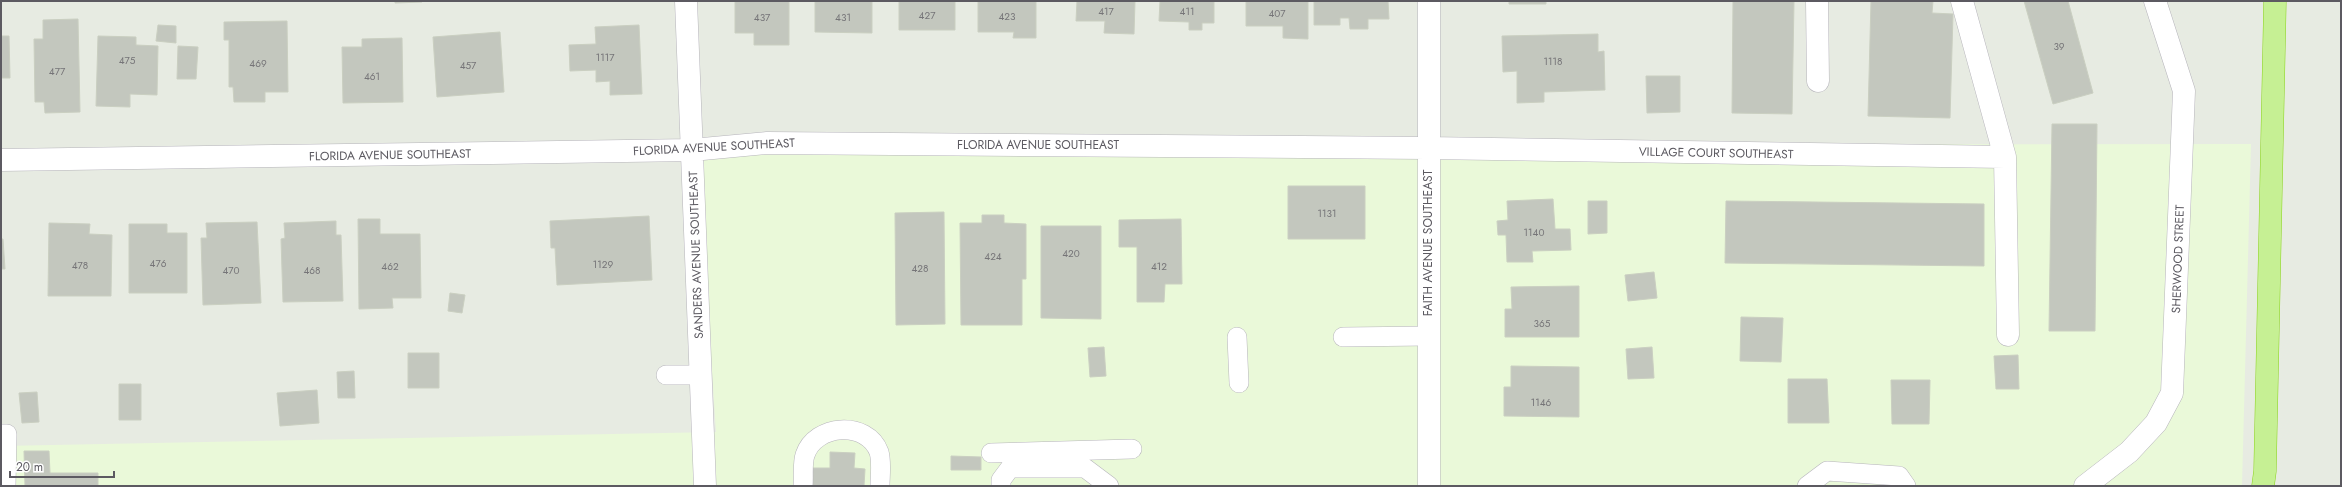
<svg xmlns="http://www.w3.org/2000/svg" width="2342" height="487" viewBox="0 0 2342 487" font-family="Jost,sans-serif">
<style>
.commercial{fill:#eaf9d9}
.building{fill:#c3c7be;stroke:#cacfc1}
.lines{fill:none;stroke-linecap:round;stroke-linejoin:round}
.lane-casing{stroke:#b6b4bb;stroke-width:20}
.street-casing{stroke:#b6b4bb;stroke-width:23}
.highway-casing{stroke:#8ad31a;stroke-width:23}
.lane{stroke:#fff;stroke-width:19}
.street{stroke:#fff;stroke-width:22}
.highway{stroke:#c6f094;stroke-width:22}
.labels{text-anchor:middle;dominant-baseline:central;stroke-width:3.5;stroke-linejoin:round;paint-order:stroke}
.number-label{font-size:10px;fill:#767578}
.street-label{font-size:12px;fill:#5c5a61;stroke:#fff}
</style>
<rect width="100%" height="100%" fill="#e7ebe2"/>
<!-- commercial -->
<path class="commercial" d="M2251,144l-9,342h-2241v-40l715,-14 -19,-287z"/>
<!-- building -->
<path class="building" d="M395,1h27v1l-27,1z
M735,1h54v44h-35v-12h-19z
M815,1h57v32l-57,-1z
M899,1h56v29h-56z
M978,1h58v37h-23l1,-6h-36z
M1077,1h58l-1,33 -30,-1 1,-12h-29z
M1160,1h54v22h-12v7h-13v-8l-30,-1z
M1246,1h62v38l-25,-1v-12h-37z
M1314,1h74l1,18h-21v10h-18l-1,-11h-9v7h-26z
M1509,1h37v3h-37z
M1733,1h61l-2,113 -60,-1z
M1871,1h62l-1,12 21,1 -3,104 -82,-2z
M2024,1h44l25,92 -40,11z
M78,19l2,93 -35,1 -1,-11h-9l-1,-63h9v-19z
M287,21l1,71h-23v10h-31l-1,-15h-4v-47h-5v-18z
M158,25l18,1v17l-20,-2z
M639,25l3,69 -32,1v-14l-14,1v-12l-26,1 -1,-26 27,-1 -1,-17z
M500,32l4,60 -67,5 -4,-60z
M1598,34v18l6,-1 1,39 -61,2v10l-27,1v-32l-14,1 -1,-36z
M1,36h8l1,42h-9z
M98,36l38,1v8l22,1 -1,49 -27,-1v13l-34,-1z
M402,38l1,64 -60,1 -1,-56h20v-8z
M178,46l20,1 -2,32h-19z
M1646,76h34v36l-33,1z
M2052,124h45l-2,207h-46z
M1288,186h77v53h-77z
M1553,199l2,30h15l1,21 -39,1 1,11h-26l-1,-27h-8l-1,-14 11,-1 -1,-19z
M1588,201h19v32l-19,1z
M1726,201l258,3v62l-259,-3z
M944,212l1,112 -49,1 -1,-112z
M982,215h22v8l22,1v55h-4v46h-61l-1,-102h22z
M649,216l3,64 -95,5 -2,-37h-4l-1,-27z
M358,219h22v15h40l1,64h-29l1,10 -34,1z
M1181,219l1,65h-17l-1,18h-27v-55h-18v-27z
M336,221v14h5l2,66 -60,1 -2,-63 4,-1 -1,-15z
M257,222l4,81 -58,2 -2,-67h6l-1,-15z
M49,223l41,1 -1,10 23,1 -1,61h-63z
M129,224h38v9h20v60h-58z
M1041,226h60v93l-60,-1z
M1,239h2l2,30h-4z
M1654,272l3,26 -29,3 -3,-26z
M1579,286v51h-74v-28h7l-1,-22z
M450,293l15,2 -3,18 -14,-2z
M1741,317l42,1 -2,44 -41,-1z
M1104,347l2,29 -16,1 -2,-29z
M1652,347l2,31 -26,1 -2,-30z
M408,353h31v35h-31z
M2018,355l1,34h-23l-2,-33z
M1511,366l68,1v50l-75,-1v-29h7z
M354,371l1,27h-17l-1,-26z
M1788,379h39l2,44h-41z
M1891,380h39l-1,44h-37z
M119,384h22v36h-22z
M317,390l2,33 -39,3 -3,-33z
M37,392l2,30 -17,1 -3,-30z
M24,451h25l1,22h48v13h-73z
M830,452l25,1 -1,15 11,1 -1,17h-55v-18h21z
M951,456l30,1v13h-30z"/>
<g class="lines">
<!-- lane casing -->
<g class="lane-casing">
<path id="lane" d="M1237,337l2,46
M1343,337l85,-1
M666,375h35
M1,434h6l-1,52
M991,453l141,-4
M803,486c1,-9 -1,-22 2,-31 10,-31 62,-35 74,-3 3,10 1,24 1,34
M1001,486v-6l9,-12h75l24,18
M1807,486l20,-15 72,5 7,10"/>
</g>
<!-- street casing -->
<g class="street-casing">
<path id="street" d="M686,1l19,485
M1429,1v485
M1817,1l1,80
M1962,1l43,156 3,178
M1,160l691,-10 75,-7 660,5 578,9
M2085,486l44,-34 27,-29 16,-30 12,-302 -29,-90"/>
</g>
<!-- highway casing -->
<g class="highway-casing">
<path id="highway" d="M2263,486l2,-15 10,-470"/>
</g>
<!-- lane -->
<use href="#lane" class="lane"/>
<!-- street -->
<use href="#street" class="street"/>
<!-- highway -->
<use href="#highway" class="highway"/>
</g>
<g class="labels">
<!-- number labels -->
<g class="number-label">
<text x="1106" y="11">417</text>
<text x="1187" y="11">411</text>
<text x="1277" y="13">407</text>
<text x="927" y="15">427</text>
<text x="1007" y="16">423</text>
<text x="762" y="17">437</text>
<text x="843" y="17">431</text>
<text x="2059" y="46">39</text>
<text x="605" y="57">1117</text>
<text x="127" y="60">475</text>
<text x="1553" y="61">1118</text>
<text x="258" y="63">469</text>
<text x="468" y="65">457</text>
<text x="57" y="71">477</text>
<text x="372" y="76">461</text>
<text x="1327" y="213">1131</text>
<text x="1534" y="232">1140</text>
<text x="1071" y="253">420</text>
<text x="993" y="256">424</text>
<text x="158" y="263">476</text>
<text x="603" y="264">1129</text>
<text x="80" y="265">478</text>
<text x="390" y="266">462</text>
<text x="1159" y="266">412</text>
<text x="920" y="268">428</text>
<text x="231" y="270">470</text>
<text x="312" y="270">468</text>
<text x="1542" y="323">365</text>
<text x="1541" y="402">1146</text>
</g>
<!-- street labels -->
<g class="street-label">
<text x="1038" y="145">FLORIDA AVENUE SOUTHEAST</text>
<text transform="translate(714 147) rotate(-3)">FLORIDA AVENUE SOUTHEAST</text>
<text transform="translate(1716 153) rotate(1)">VILLAGE COURT SOUTHEAST</text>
<text transform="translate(390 155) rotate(-1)">FLORIDA AVENUE SOUTHEAST</text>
<text transform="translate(1428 243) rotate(-90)">FAITH AVENUE SOUTHEAST</text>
<text transform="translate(696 255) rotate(-92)">SANDERS AVENUE SOUTHEAST</text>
<text transform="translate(2178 259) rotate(-88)">SHERWOOD STREET</text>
</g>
</g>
<!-- border -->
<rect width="2342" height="487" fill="none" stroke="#5c5a61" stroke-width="4"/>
<!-- scale -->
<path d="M10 471v6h104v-6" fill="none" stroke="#5c5a61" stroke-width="2"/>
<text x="16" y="471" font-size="12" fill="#5c5a61" stroke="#ffffff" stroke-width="3" paint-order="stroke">20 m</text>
</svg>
